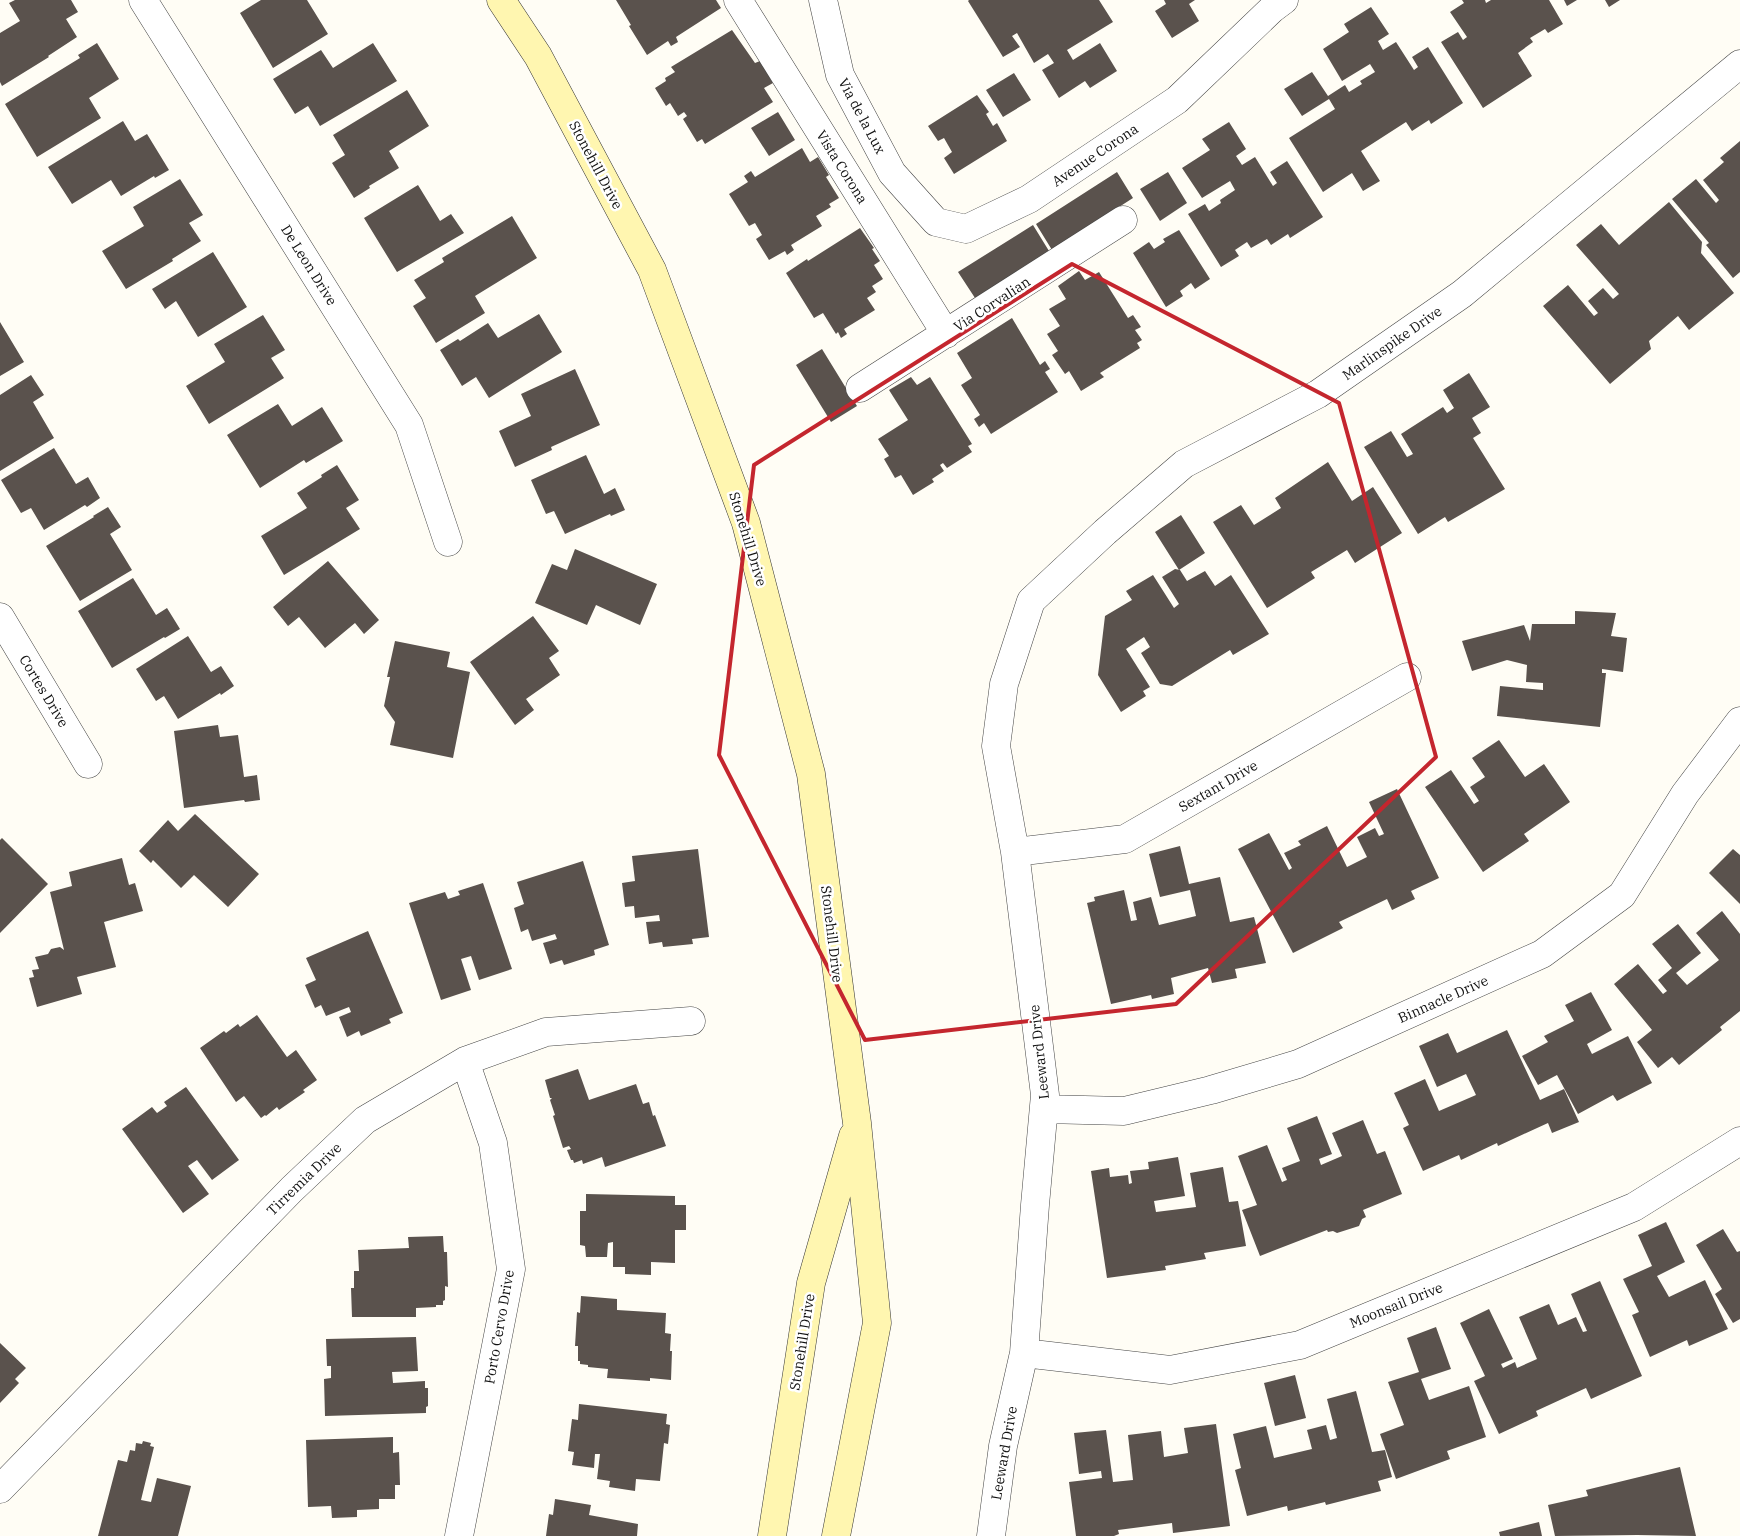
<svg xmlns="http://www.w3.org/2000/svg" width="1740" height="1536" viewBox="0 0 1740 1536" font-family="'IBM Plex Serif',serif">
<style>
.building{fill:#5a524d}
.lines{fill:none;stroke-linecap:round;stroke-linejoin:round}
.street-casing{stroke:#444;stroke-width:29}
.secondary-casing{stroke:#333;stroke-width:29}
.street{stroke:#fff;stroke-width:28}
.secondary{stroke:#fff6b0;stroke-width:28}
.marked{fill:none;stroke:#c4262e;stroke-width:4;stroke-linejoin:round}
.labels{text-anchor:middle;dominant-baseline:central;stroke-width:5;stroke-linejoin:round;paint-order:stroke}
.street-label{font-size:14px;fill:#111;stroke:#fff}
</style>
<rect width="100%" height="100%" fill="#fffdf5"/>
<!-- building -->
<path class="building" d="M15,0h56l7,12 -12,7 11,18 -29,19 1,1 -47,29 -2,-4v-49l20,-12 -11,-18z
M261,0h46l21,34 -55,34 -33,-55z
M616,0h100l5,8 -45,29 2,5 -7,4 -3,-5 -21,14 -18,-29 2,-1z
M969,0h130l14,22 -46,28 6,10 27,-17 17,28 -27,17 -5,-7 -26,17 -17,-28 12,-7 -6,-9 -14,9 -17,-30 -5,3 8,11 -17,10 -35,-56z
M1164,0h31l-6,4 10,17 -27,17 -17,-27 11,-7z
M1462,0h23l1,3 5,-3h58l14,24 -15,9 -3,-4 -15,9 3,4 -15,11 14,23 -49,32 -42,-66 17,-10 5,8 4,-3 -17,-25 14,-9z
M1564,0h13l-10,6z
M1605,0h15l-11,7z
M1371,7l18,27 -11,7 5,9 13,-8 18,28 4,-3 -6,-10 16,-10 35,56 -32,21 -2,-4 -17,11 -6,-9 -45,29 19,30 -17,10 -11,-18 -29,19 -34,-54 46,-29 -6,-10 -27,17 -18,-27 28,-17 16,24 17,-11 4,7 13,-8 -2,-3 15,-9 -5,-8 -28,17 -19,-32 26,-17 -5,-8z
M732,30l23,33 5,-2 13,22 -9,5 9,14 -68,42 -3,-5 -5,3 -14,-23 4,-3 -3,-4 -6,4 -8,-13 -4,3 -11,-18 11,-7 -1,-3 10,-6 -4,-5z
M97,43l22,36 -30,19 12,20 -64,39 -32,-53 75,-46 -2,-3z
M373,43l24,38 -77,45 -12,-20 -13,8 -22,-35 48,-29 12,18z
M1014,73l17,27 -28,17 -17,-27z
M407,90l22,36 -40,25 10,17 -30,18 1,2 -16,10 -22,-35 13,-8 -12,-20z
M977,95l12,17 -3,2 7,12 4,-3 10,18 -53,33 -10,-16 8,-6 -8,-14 -6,3 -10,-15z
M778,112l17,28 -26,16 -18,-28z
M123,121l12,20 12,-7 22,36 -14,8 -1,-2 -33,20 -10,-16 -39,24 -24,-37z
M1229,122l17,27 -10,7 6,9 13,-8 18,29 4,-3 -7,-11 17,-11 36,56 -33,21 -2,-4 -17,11 -4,-6 -16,9 -4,-6 -12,8 4,6 -18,11 -33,-53 17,-10 4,7 12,-8 -1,-3 15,-10 -5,-9 -28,17 -20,-30 28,-18 -8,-11z
M1740,141v131l-7,6 -27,-33 3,-2 -37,-44 24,-20 20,24 3,-3 -16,-20 21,-18 -4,-4z
M802,148l8,14 8,-5 11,18 -3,2 13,21 -10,6 2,3 -15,9 6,10 -31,19 3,5 -7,5 -2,-4 -16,9 -13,-21 6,-4 -7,-12 -6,3 -20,-32 19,-12 -4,-6 7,-5 4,6z
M1117,172l16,26 -81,52 -16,-26z
M1168,172l19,31 -27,18 -20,-32z
M180,179l23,36 -14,8 12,18 -29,18 1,2 -47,28 -24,-38 42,-25 -11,-19z
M418,185l22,36 11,-7 13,19 -67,39 -33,-54z
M1669,202l33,40 -1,11 33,40 -45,37 -11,-14 -29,25 2,8 -41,35 -67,-78 25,-21 26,31 4,-3 -10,-12 15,-13 10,11 6,-5 -43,-49 25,-21 18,21z
M512,216l25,42 -62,38 10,17 -49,30 -23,-37 13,-8 -12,-18 30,-18 -2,-4z
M1033,225l16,26 -74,47 -17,-26z
M860,228l14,20 -2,1 8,12 -6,4 9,14 -11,7 4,6 -9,6 8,12 -31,19 3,5 -6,4 -3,-6 -2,2 -13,-21 -9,5 -28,-45 21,-14 1,2z
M1179,230l31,49 -15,10 -4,-6 -11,8 3,5 -17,11 -33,-54 16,-11 5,7 11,-7 -2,-3z
M213,252l34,55 -49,30 -22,-36 -11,8 -13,-20z
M1079,271l6,9 14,-8 29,46 5,-3 8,12 -6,3 7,10 -5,3 3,5 -40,25 4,4 -23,14 -12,-20 -4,3 -13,-19 6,-4 -11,-17 13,-8 -11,-17 17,-10 -8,-13z
M539,314l23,38 -73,46 -13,-21 -14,9 -22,-36 18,-11 2,2 28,-18 10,15z
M263,315l22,35 -14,8 13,20 -75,46 -23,-38 39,-24 -11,-18z
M1012,318l28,47 5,-4 5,8 -5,3 13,20 -67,42 -7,-11 -5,4 -5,-8 6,-4 -19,-30 11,-7 -15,-25z
M0,322l24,40 -24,14z
M822,349l35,57 -26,16 -35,-57z
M575,369l25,56 -49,22 1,3 -37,17 -16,-36 32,-15 -10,-22z
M1469,373l21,34 -18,11 9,15 -8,5 32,51 -57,33 -3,-5 -27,17 -54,-87 27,-16 16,26 6,-3 -12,-20 42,-27 4,6 7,-5 -11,-18z
M31,375l13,20 -11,7 21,36 -54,33v-76z
M911,377l6,8 13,-8 42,67 -4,2 4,6 -25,16 -4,-5 -3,2 4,6 -12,8 2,3 -21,13 -12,-20 -6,3 -11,-19 5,-3 -11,-17 30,-19 -19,-30z
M278,404l14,22 30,-19 21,34 -37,22 -2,-3 -44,28 -33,-53z
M54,448l22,36 12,-7 12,21 -13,9 -2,-2 -41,25 -13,-22 -10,5 -20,-33z
M586,455l18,39 11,-6 10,22 -14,6 -1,-2 -45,20 -11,-23 -8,3 -15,-34z
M1328,462l24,39 21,-14 29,46 -47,30 -8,-13 -36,22 4,6 -48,30 -54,-86 28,-17 13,20 27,-17 -6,-10z
M337,465l22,35 -13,8 14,21 -76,46 -23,-39 46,-28 -10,-15 25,-16 -1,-2z
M108,507l13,20 -11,7 22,36 -52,31 -34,-55 48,-29 -1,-1z
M1181,515l24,38 -26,17 -24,-38z
M575,549l82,35 -17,41 -44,-20 -9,20 -52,-22 17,-39 15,6z
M328,561l51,59 -15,14 -9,-11 -30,25 -26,-31 -11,9 -15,-19z
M1175,569l5,1 7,11 18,-10 10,15 16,-11 38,59 -36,21 -3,-5 -58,36 -12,-2 -19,-31 9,-6 -6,-10 -18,12 24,38 -7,4 3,5 -25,16 -23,-37 7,-59 27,-16 -6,-9 27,-16 21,33 5,-4 -17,-27z
M133,578l23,37 11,-7 13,21 -15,9 -1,-1 -52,31 -34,-57z
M1575,611l41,2 -5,23 16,2 -4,34 -21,-3v4h4l-6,54 -103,-11 3,-30 43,4v-7l-17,-1 1,-17 -20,-5 -35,11 -10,-30 62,-16 6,16 2,-17h43z
M533,616l26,35 -10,7 11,17 -34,24 8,11 -19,15 -45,-63z
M188,636l23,36 10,-6 13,20 -13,9 -1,-2 -42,26 -14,-23 -8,5 -20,-32z
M395,641l55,11 -3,15 23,5 -17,86 -63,-13 5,-23 -11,-16 6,-29h-3z
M218,725l2,12 18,-2 6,42 13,-2 3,25 -15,2 -1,-2 -60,8 -10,-77z
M1499,740l26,37 19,-13 26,38 -46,32 5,7 -46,31 -58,-85 26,-17 23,34 5,-3 -9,-14 15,-10 -13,-19z
M1397,789l42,89 -28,13 4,8 -23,11 -5,-11 -48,23 4,6 -50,25 -55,-104 31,-16 20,37 3,-2 -8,-15 17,-8 -3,-4 29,-15 20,41 20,-10 -10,-20 18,-9 4,8 5,-2 -15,-32z
M195,814l64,60 -31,33 -34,-32 -13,13 -28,-28 -2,3 -12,-12 29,-31 10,11z
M2,838l46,46 -48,49v-93z
M1180,846l9,38 31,-7 10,45 24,-5 12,46 -31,6 2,9 -25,5 -4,-15 -37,10 3,16 -22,5 -1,-4 -40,9 -24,-101 8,-2 -1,-4 30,-7 7,31 6,-1 -4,-18 18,-5 8,28 37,-9 -6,-26 -30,7 -11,-43z
M698,849l11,88 -17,2 1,5 -30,3 -1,-5 -13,2 -3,-22 14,-1 -1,-6 -24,3 -1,-12 -9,1 -3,-24 13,-2 -3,-25z
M1733,849l7,6v49l-31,-31z
M122,858l7,27 6,-2 8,28 -39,11 12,45 -39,10 5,17 -45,13 -8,-29 5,-1 -2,-7 7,-1 -4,-12 13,-3 3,-5 9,-2 4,3 -14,-58 22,-6 -3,-14z
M583,861l26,84 -15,5 1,5 -31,10 -2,-5 -12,4 -7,-21 14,-4 -2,-5 -23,7 -4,-12 -7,3 -7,-24 10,-4 -7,-22z
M483,883l29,86 -33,11 -8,-24 -10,3 10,31 -30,10 -32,-97 36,-11 3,7 12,-4 -2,-4z
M1722,911l18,23v77l-20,16 2,3 -43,35 -7,-8 -14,11 -21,-26 15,-12 -38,-46 24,-20 25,30 4,-3 -9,-11 14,-12 -20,-24 26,-20 23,29 -25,20 11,12 32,-25 -23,-27z
M368,931l35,82 -14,6 2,4 -30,13 -2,-5 -12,6 -8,-20 12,-5 -2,-5 -23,9 -5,-11 -6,3 -10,-23 11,-5 -10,-22z
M1591,992l21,38 -25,14 5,10 36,-18 24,47 -35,18 -4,-6 -35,19 -21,-39 -19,10 -16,-29 26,-14 -4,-6 30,-15 -9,-16z
M257,1015l30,42 9,-7 21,30 -14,10 2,2 -26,18 -2,-3 -11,9 -1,-1 -4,3 -17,-22 -8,6 -36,-54 24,-17 2,2 12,-9 2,3z
M1507,1030l33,70 24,-11 15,33 -27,11 -4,-10 -50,23 -1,-3 -36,17 -2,-5 -36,16 -20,-43 6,-3 -15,-32 31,-14 14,32 37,-16 -10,-21 -29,13 -18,-41 29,-13 9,20z
M578,1069l11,31 47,-16 7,20 6,-2 4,14 2,-1 11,31 -61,21 -3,-10 -19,7 -1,-4 -8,3 -1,-3h-2l-4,-10 4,-1 -2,-3 -6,2 -10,-32 2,-1 -5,-15 2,-2h-2l-5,-18z
M186,1087l53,73 -27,20 -15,-20 -9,6 21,28 -26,19 -61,-84 30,-22 5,6 10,-7 -3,-4z
M1317,1116l15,38 -13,5 2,6 21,-9 -10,-23 31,-13 14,34 8,-3 17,43 -39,16 3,7 -4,2 -3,7 -22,7 -4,-2 -5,1 -1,-2 -67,26 -18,-46 15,-5 -19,-49 29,-11 15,37 5,-2 -5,-12 18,-7 -13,-33z
M1178,1157l7,39 -31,5 2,11 40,-5 -6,-34 33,-6 6,35 9,-1 8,45 -42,7 2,6 -41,7 1,4 -59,8 -16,-107 18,-3 1,9 18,-2 1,9 3,-1 -2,-12 19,-2 -1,-7z
M586,1194l89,2v9h11v25h-11v33l-24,-1v13l-26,-1v-7h-12v-25l-5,1 -1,14h-21l-1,-11 -5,-1v-34h6z
M1666,1222l19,40 -28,14 12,21 36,-17 23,49 -39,17 -2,-6 -37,17 -18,-42 7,-3 -16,-33 29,-13 -14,-31z
M1723,1229l14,23 3,-1v68l-7,4 -18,-29 7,-5 -26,-44z
M443,1236l1,16h3l1,35 -3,-1v14l-2,1v4h-7v2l-20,1v9h-64l-1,-29h3v-17h5l-1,-21 51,-2 -1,-11z
M1600,1281l42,95 -51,23 -5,-11 -50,23 2,5 -39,18 -25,-53 11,-5 -25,-53 29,-14 24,50 -12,5 2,4 12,-6 2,6 20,-9 -18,-42 30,-13 9,21 18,-8 7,15 4,-1 -16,-37z
M581,1296l36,3v11l49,3 -1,20 6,1 -1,17h2l-1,29 -21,-2v3l-43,-3 1,-9 -20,-2v-2l-8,-1v-3h-2v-15h-3l2,-34 3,1z
M1436,1327l15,42 -30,10 8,21 40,-14 17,51 -39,14 3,8 -54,20 -16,-45 24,-9 -16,-43 31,-10 -12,-34z
M416,1337l2,34 -26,1 1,11 32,-2v7h3v18l-2,1v6l-101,3 -1,-37 7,-1v-12h-4l-1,-27z
M0,1343l26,25 -11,11 4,4 -19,20z
M1295,1375l11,43 -31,8 -11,-43z
M1356,1391l16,61 13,-2 7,27 -14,4 3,10 -55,14 -1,-3 -37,9 -1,-5 -40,10 -12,-46 6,-2 -8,-34 33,-8 8,32 38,-9 -5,-19 19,-5 4,15 7,-2 -10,-39z
M579,1404l88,10 -1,10 4,1 -2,19 -4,-1 -4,38 -24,-2 -1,12 -26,-4 1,-6 -13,-2 3,-25h-5l-1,14 -22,-3 2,-13 -6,-1 4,-32 6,1z
M1216,1424l14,102 -57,7 -1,-10 -54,7 1,4 -5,2h-38l-7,-54 33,-4 -1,-7 -22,3 -5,-41 32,-3 7,52 20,-2 -5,-45 33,-4 3,26 24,-4 -4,-25z
M393,1437v16l6,-1 1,33h-5v14h-16v10l-22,1v7l-25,1 -1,-12 -23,1 -2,-67z
M143,1441l8,2 -1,3 4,1 -13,53 10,2 6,-24 34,8 -13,50h-80l20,-76 9,2 3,-12 5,1 1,-8 6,1z
M1680,1467l16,69 -59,-1 -82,1 -7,-31 40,-9 -2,-6z
M555,1499l36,6 -2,10 49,9 -1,12h-91l3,-22 4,1z
M1539,1522l3,14h-42l-1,-4z"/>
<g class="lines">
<!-- street casing -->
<g class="street-casing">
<path id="street" d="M143,0l266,425 39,117
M738,0l208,334
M823,0l17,75 52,98 44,49 30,7 63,-30 148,-99 95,-91 12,-9
M860,388l263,-168
M0,617l88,147
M1015,852l110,-13 282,-162
M1044,1109l80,2 87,-21 87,-26 244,-110 80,-59 63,-101 55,-73
M1024,1353l146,17 130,-25 334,-138 106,-66
M0,1489l292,-300 73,-69 100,-59 81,-29 145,-11
M459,1536l52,-267 -18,-126 -28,-82
M991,1536l12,-90 21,-93 11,-148 10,-110 -30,-243 -19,-106 8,-62 27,-83 74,-69 79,-68 134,-70 144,-100 278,-230"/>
</g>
<!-- secondary casing -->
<g class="secondary-casing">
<path id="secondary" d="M501,0l37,56 114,214 94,253 65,251 46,349 20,200 -41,213
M772,1536l39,-253 42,-147"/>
</g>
<!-- street -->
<use href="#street" class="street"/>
<!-- secondary -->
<use href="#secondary" class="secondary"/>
</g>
<!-- marked area -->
<path class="marked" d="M1072,264l267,139 97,354 -260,247 -311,36 -146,-285 35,-290z"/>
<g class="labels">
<!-- street labels -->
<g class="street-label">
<text transform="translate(862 116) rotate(62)">Via de la Lux</text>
<text transform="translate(1095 155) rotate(-34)">Avenue Corona</text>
<text transform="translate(596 165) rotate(62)">Stonehill Drive</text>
<text transform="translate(842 167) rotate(58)">Vista Corona</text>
<text transform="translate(309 265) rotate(58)">De Leon Drive</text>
<text transform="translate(992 304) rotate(-33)">Via Corvalian</text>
<text transform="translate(1392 343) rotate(-35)">Marlinspike Drive</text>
<text transform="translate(748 539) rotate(73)">Stonehill Drive</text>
<text transform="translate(44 691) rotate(59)">Cortes Drive</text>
<text transform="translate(1218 786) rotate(-30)">Sextant Drive</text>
<text transform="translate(832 934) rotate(83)">Stonehill Drive</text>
<text transform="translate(1443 999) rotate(-24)">Binnacle Drive</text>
<text transform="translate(1039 1052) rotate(-96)">Leeward Drive</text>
<text transform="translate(304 1179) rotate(-44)">Tirremia Drive</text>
<text transform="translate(1396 1305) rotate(-22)">Moonsail Drive</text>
<text transform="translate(499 1327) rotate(-80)">Porto Cervo Drive</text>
<text transform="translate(802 1342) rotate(-81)">Stonehill Drive</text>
<text transform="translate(1004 1453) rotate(-80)">Leeward Drive</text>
</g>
</g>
</svg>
